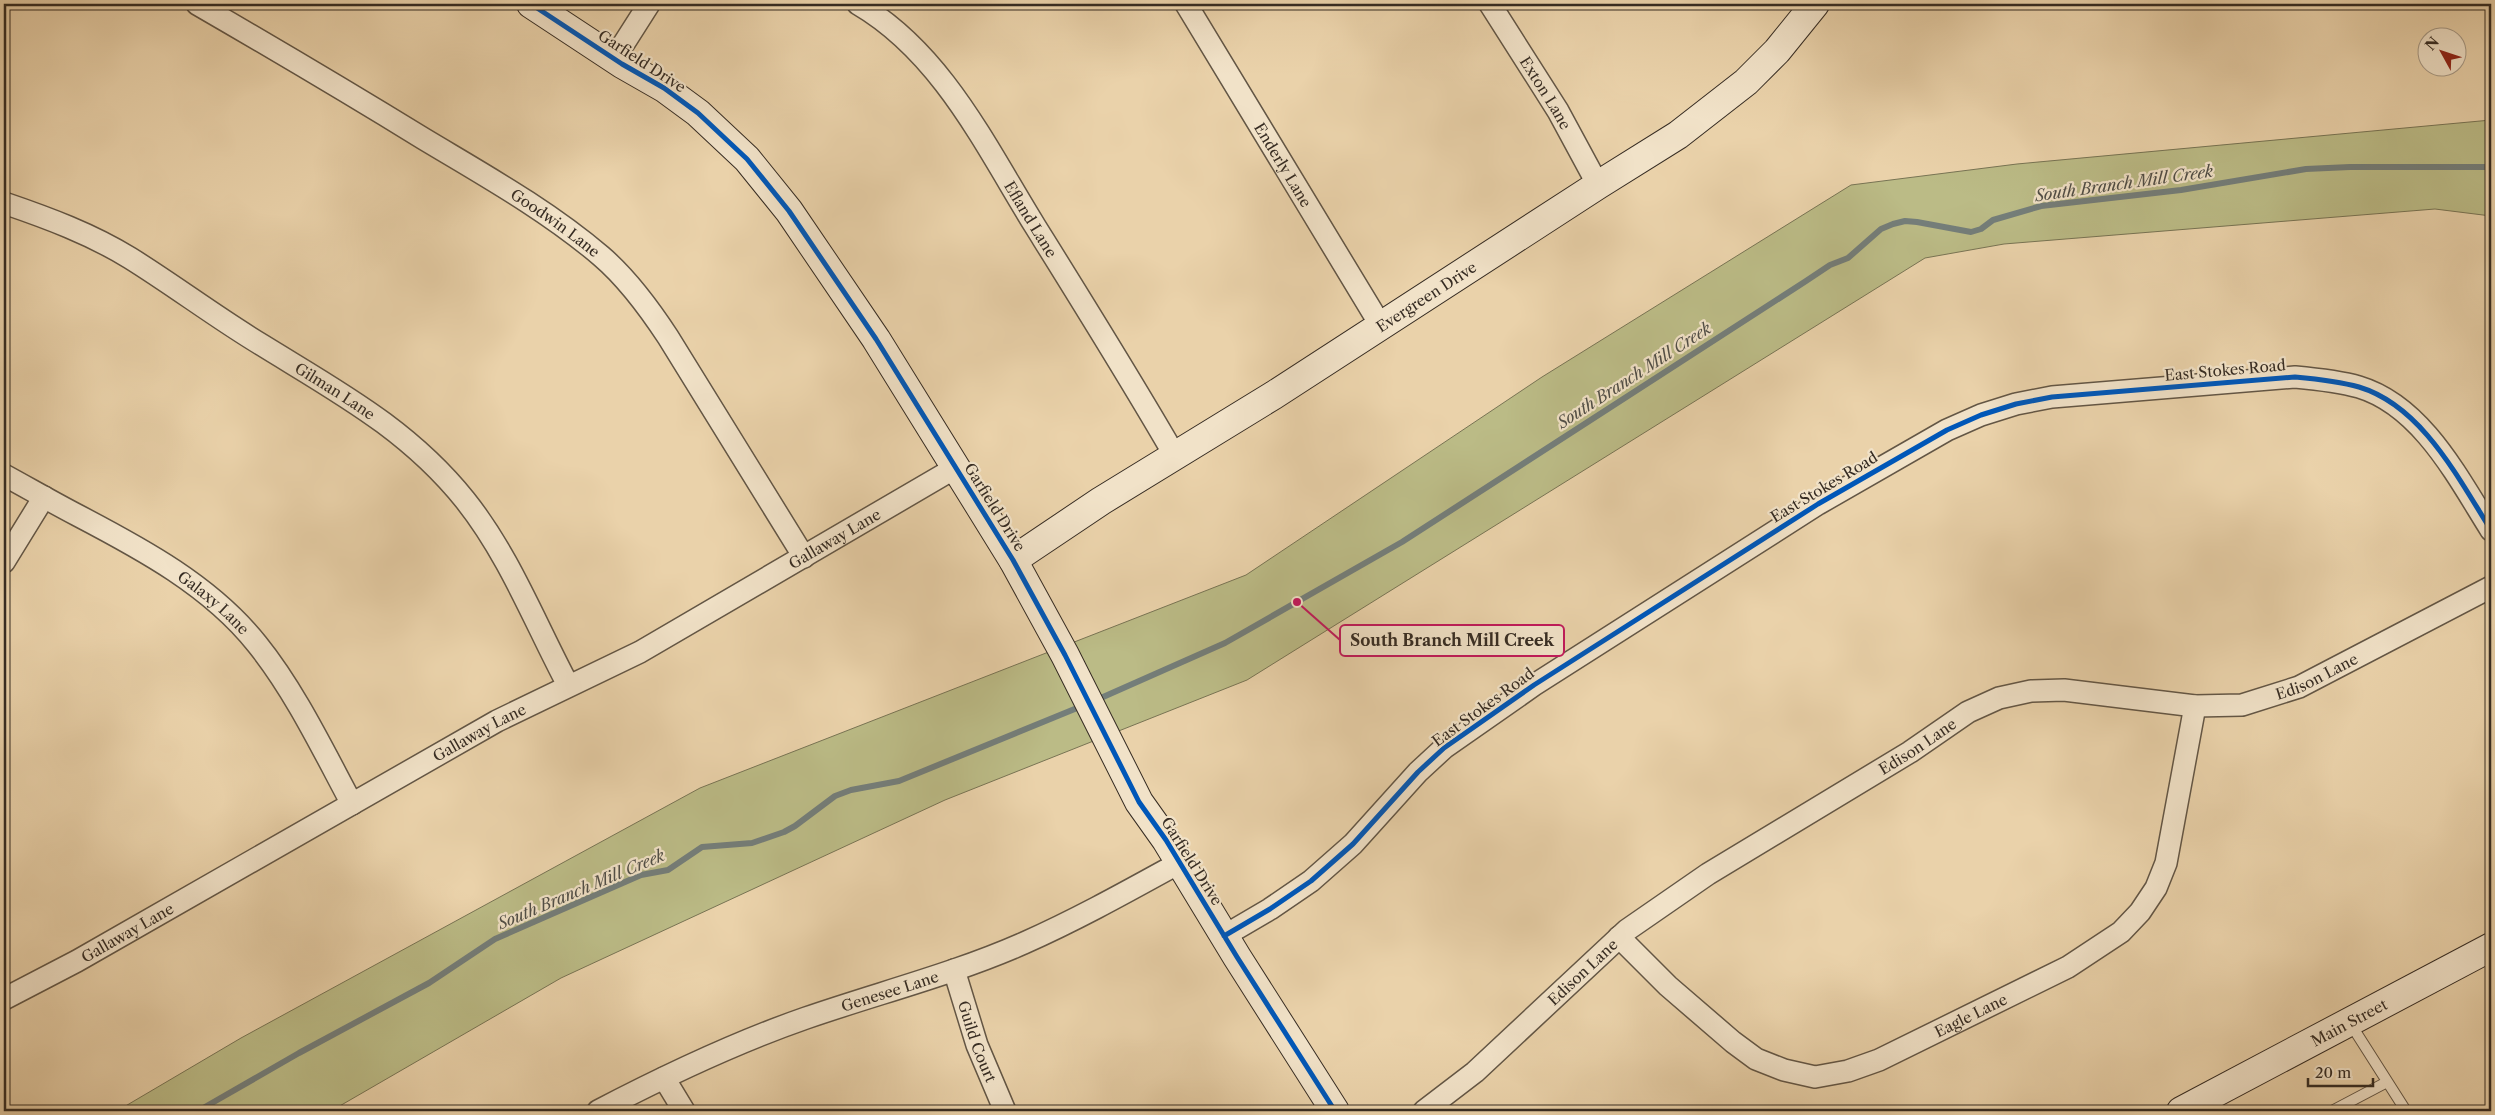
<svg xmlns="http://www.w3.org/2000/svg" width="2495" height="1115" viewBox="0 0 2495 1115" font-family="'Libre Caslon Text',serif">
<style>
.green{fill:#bbbb86;stroke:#787454}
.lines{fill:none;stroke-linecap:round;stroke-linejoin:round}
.stream{stroke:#747e7a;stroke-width:6}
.lane-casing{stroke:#635645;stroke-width:12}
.street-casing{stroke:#635645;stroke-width:24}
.secondary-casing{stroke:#362c23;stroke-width:30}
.lane{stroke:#f1e2c8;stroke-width:10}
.street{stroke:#f1e2c8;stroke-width:21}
.secondary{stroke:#f1e2c8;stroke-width:28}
.cycleway-casing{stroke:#f1e2c8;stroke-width:8}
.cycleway{stroke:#0057b8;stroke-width:5}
.labels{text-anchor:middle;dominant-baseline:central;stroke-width:4.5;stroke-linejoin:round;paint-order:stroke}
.street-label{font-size:15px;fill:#362c23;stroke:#f1e2c8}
.water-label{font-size:16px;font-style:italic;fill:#504e47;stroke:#f1e2c8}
.leader{fill:none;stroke:#c2185b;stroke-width:2}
.callout-dot{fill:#c2185b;stroke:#f1e2c8;stroke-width:2}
.callout{fill:#f1e2c8;stroke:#c2185b;stroke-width:2}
.callout-label{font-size:16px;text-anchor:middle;font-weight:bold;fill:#362c23}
</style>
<rect width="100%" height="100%" fill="#ead2aa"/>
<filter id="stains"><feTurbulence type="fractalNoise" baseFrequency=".004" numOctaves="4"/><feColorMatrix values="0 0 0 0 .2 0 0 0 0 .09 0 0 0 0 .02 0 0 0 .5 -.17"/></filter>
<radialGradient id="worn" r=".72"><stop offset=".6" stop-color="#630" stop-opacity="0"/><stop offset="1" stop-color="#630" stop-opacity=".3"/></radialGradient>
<!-- green -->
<path class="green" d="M2491,120v96l-56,-7 -431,35 -79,14 -678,422 -302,120 -384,178 -230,133h-214l124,-73 459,-250 546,-213 296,-198 309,-192 166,-21z"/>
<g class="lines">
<!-- stream -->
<path class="stream" d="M1094,701l131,-58 177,-101 404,-261 24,-16 18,-7 33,-29 12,-5 12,-3 12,1 54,10 10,-3 12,-9 48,-14 140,-16 125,-21 44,-2h141
M198,1111l101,-58 130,-70 66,-44 146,-64 27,-5 34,-23 50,-4 32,-11 11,-6 40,-30 16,-6 48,-9 183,-75"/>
<!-- lane casing -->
<g class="lane-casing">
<path id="lane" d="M2350,1023l56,88
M2332,1111l55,-29"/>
</g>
<!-- street casing -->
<g class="street-casing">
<g id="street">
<path id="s1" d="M197,4c76,44 152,89 227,135 60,36 123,71 177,117 27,23 48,52 67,81l136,220"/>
<path id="s2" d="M858,4c84,49 128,143 177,222 48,77 95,152 140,230"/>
<path id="s3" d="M1186,4l195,322"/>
<path id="s4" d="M1490,4l68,107 40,74"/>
<path d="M614,59l35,-55"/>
<path id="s5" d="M4,203c44,15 87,31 126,55 45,28 87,60 132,87 76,47 146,84 203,155 44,55 70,123 103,185"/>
<path id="s6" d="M4,475c24,13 48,27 73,40 65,34 134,71 180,129 38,47 67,108 95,160"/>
<path d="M4,562l40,-65"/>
<path d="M1224,936l46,-27 41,-28 42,-37 65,-72 26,-24 90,-63 284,-181 129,-74 34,-15 35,-11 36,-7 243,-20c22,2 43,4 64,10 63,19 99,91 132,143"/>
<path id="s7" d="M1619,937l49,49 65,56 23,17 28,11 31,7 33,-6 31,-11 189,-93 53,-35 19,-20 16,-24 10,-25 29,-157"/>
<path id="s8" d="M954,970l23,75 28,66"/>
<path id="s9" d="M4,999l73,-38 420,-240 143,-69 315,-184"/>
<path d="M664,1078l20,33"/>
<path id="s10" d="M598,1111c67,-35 136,-68 208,-93 72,-25 148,-44 218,-75 54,-24 104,-52 155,-80"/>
<path id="s11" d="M1424,1111l51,-39 152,-142 81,-56 202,-122 58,-40 31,-14 32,-7 33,-1 131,16 47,-1 57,-18 192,-100"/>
</g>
</g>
<!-- secondary casing -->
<g class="secondary-casing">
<g id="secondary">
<path d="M531,4l91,60 42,24 34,25 49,46 42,52 87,128 137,221 52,95 74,147 27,38 71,117 98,154"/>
<path id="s12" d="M1013,560l88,-59 173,-106 324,-210 80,-50 68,-53 31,-31 38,-47"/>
<path id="s13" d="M2181,1111l310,-164"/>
</g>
</g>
<!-- lane -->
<use href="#lane" class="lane"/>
<!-- street -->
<use href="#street" class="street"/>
<!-- secondary -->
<use href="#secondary" class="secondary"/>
<!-- cycleway casing -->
<g class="cycleway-casing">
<path id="cycleway" d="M531,4l91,60 42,24 34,25 49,46 42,52 87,128 137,221 52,95 74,147 27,38 71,117 98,154
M1224,936l46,-27 41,-28 42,-37 65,-72 26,-24 90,-63 284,-181 129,-74 34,-15 35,-11 36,-7 243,-20c22,2 43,4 64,10 63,19 99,91 132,143"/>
</g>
<!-- cycleway -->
<use href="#cycleway" class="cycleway"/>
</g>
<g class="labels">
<!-- street labels -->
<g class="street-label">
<text transform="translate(642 61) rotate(33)">Garfield Drive</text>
<text stroke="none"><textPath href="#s4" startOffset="105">Exton Lane</textPath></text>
<text stroke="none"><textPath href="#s3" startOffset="188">Enderly Lane</textPath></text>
<text stroke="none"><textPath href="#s2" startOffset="279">Efland Lane</textPath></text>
<text stroke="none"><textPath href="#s1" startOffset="420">Goodwin Lane</textPath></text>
<text stroke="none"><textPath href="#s12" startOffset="490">Evergreen Drive</textPath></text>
<text transform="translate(2225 370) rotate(-5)">East Stokes Road</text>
<text stroke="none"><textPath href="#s5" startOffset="382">Gilman Lane</textPath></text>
<text transform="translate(1824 487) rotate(-31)">East Stokes Road</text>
<text transform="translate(995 507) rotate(58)">Garfield Drive</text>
<text stroke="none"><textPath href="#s9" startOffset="950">Gallaway Lane</textPath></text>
<text stroke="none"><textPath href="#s6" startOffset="246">Galaxy Lane</textPath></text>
<text stroke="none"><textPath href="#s11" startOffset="1036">Edison Lane</textPath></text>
<text transform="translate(1483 707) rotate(-36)">East Stokes Road</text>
<text stroke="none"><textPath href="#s9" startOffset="545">Gallaway Lane</textPath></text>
<text stroke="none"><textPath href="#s11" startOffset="616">Edison Lane</textPath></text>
<text transform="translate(1192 861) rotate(58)">Garfield Drive</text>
<text stroke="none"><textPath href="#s9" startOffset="140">Gallaway Lane</textPath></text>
<text stroke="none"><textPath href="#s11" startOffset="211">Edison Lane</textPath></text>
<text stroke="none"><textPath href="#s10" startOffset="316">Genesee Lane</textPath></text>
<text stroke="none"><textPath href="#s7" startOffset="414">Eagle Lane</textPath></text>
<text stroke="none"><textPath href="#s13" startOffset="190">Main Street</textPath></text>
<text stroke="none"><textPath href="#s8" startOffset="75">Guild Court</textPath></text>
</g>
<!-- water labels -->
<g class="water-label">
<text transform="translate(2124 183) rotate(-8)">South Branch Mill Creek</text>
<text transform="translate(1634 375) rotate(-33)">South Branch Mill Creek</text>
<text transform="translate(581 889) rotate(-23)">South Branch Mill Creek</text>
</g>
</g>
<!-- callouts -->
<path class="leader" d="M1297 602L1340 640"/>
<circle class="callout-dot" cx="1297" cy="602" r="5"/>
<rect class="callout" x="1340" y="625" width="224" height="31" rx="5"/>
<g class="callout-label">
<text x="1452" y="646">South Branch Mill Creek</text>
</g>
<!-- margin -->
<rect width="2495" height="1115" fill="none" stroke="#ead2aa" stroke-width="20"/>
<rect x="5" y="5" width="2485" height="1105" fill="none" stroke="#362c23" stroke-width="2.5"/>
<rect x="10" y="10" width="2475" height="1095" fill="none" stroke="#362c23"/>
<!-- north arrow -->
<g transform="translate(2442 52) rotate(310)"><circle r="24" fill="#f1e2c8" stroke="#a69986"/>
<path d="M0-4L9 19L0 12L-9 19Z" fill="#8f2418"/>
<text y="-8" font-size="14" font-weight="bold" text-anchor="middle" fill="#362c23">N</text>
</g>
<!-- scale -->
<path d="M2308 1078v8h65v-8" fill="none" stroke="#362c23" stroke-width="2.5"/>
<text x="2315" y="1078" font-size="15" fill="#362c23" stroke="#f1e2c8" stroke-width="4" paint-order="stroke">20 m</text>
<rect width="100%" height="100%" filter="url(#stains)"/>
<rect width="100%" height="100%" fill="url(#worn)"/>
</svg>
